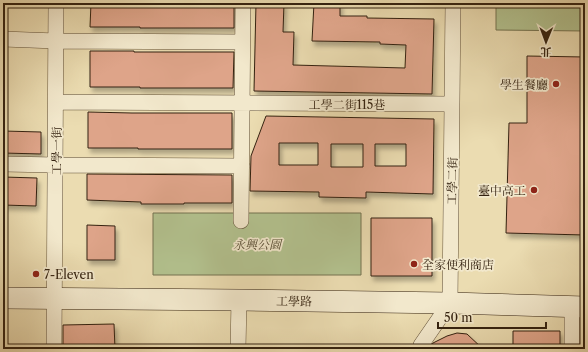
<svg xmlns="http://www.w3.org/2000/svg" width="588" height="352" viewBox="0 0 588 352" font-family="'Libre Caslon Text','Noto Serif TC',serif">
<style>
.green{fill:#b3c28f;stroke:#747250}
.building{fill:#dea489;stroke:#342210;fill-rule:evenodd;filter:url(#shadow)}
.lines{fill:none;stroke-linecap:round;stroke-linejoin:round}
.street-casing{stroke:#625038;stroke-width:16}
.secondary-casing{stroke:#342210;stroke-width:22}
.street{stroke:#f2e8cc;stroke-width:15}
.secondary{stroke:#f2e8cc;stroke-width:21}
.poi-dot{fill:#8f2418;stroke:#f2e8cc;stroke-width:1.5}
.labels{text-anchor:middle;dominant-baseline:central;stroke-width:3.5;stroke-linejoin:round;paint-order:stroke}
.poi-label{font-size:12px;fill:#342210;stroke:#f2e8cc;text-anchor:end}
.street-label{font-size:12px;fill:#342210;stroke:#f2e8cc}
.park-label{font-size:12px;font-style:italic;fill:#544a30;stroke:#f2e8cc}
</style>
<defs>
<filter id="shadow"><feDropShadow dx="2.5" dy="4.5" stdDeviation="2" flood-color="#0004"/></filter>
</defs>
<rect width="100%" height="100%" fill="#ebdcb1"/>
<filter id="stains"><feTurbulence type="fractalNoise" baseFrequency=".005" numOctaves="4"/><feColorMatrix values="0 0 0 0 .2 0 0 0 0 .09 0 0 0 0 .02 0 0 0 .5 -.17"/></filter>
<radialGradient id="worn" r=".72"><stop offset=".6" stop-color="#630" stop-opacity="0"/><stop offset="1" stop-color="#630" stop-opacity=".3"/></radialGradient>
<!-- green -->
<path class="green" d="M496,3h89v28l-89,-1z
M153,213h208v62h-208z"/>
<!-- building -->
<path class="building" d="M91,3h143v25h-94v-1h-50z
M256,3h28l-1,29h11l-1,33 112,3 1,-23 -26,-1v-2l-68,-1 2,-38h26v13h27v2l67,1 -2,75 -178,-3z
M90,51h44v1h100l-1,36h-93v-1h-50z
M527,56l58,1v178l-79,-2 3,-110h18z
M88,112l44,1h100v36h-94v-1h-50z
M266,116l168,3 -1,75 -67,-2v6l-47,-1v-5l-69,-1 1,-35zM279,143h39v22h-39zM331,144h32v23h-32zM375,144h31v22h-31z
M3,131l38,1v22l-38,-1z
M87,174l145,1v28h-48v1h-43v-2l-54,-2z
M3,177l34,1 -1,28 -33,-1z
M371,218h61v58h-61z
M87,225l28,1v34h-28z
M114,324l1,25h-52v-24z
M513,331h47v18h-47z
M457,333l10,1 16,15h-54l4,-6 14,-7z"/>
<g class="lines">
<!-- street casing -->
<g class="street-casing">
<path id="street" d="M3,39l53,2 186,1
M56,102l396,2
M3,164l53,1 186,1
M241,221l2,-218
M572,307v42
M54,349l2,-346
M238,349l1,-49
M420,349l1,-4 29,-42 3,-300"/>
</g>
<!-- secondary casing -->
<g class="secondary-casing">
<path id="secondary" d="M3,298l236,2 211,3 135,4"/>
</g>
<!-- street -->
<use href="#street" class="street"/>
<!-- secondary -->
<use href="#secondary" class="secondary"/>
</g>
<!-- markers -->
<g class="poi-dot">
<circle cx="556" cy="84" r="4"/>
<circle cx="534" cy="190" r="4"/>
<circle cx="414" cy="264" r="4"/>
<circle cx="36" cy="274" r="4"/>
</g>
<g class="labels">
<!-- poi labels -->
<g class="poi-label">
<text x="548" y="84">學生餐廳</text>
<text x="526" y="190">臺中高工</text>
<text x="422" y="264" text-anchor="start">全家便利商店</text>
<text x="44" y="274" text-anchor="start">7-Eleven</text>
</g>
<!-- street labels -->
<g class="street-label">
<text x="347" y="104">工學二街115巷</text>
<text transform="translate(56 151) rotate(-90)">工學一街</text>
<text transform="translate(452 181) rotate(-89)">工學二街</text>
<text transform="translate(294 301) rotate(1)">工學路</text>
</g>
<!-- park labels -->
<g class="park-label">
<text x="257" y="244">永興公園</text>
</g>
</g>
<!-- margin -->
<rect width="588" height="352" fill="none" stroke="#ebdcb1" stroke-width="16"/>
<rect x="4" y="4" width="580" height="344" fill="none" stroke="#342210" stroke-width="2"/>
<rect x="8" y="8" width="572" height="336" fill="none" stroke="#342210"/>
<!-- north arrow -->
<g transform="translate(546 42) rotate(181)" stroke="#f2e8cc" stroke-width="3" paint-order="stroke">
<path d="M0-3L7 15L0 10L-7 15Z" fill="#342210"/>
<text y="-6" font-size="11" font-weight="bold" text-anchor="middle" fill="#342210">北</text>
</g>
<!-- scale -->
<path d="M438 322v6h108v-6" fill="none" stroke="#342210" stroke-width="2"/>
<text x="444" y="322" font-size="12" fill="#342210" stroke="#f2e8cc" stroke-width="3" paint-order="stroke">50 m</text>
<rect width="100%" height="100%" filter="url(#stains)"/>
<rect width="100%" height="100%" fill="url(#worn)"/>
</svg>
